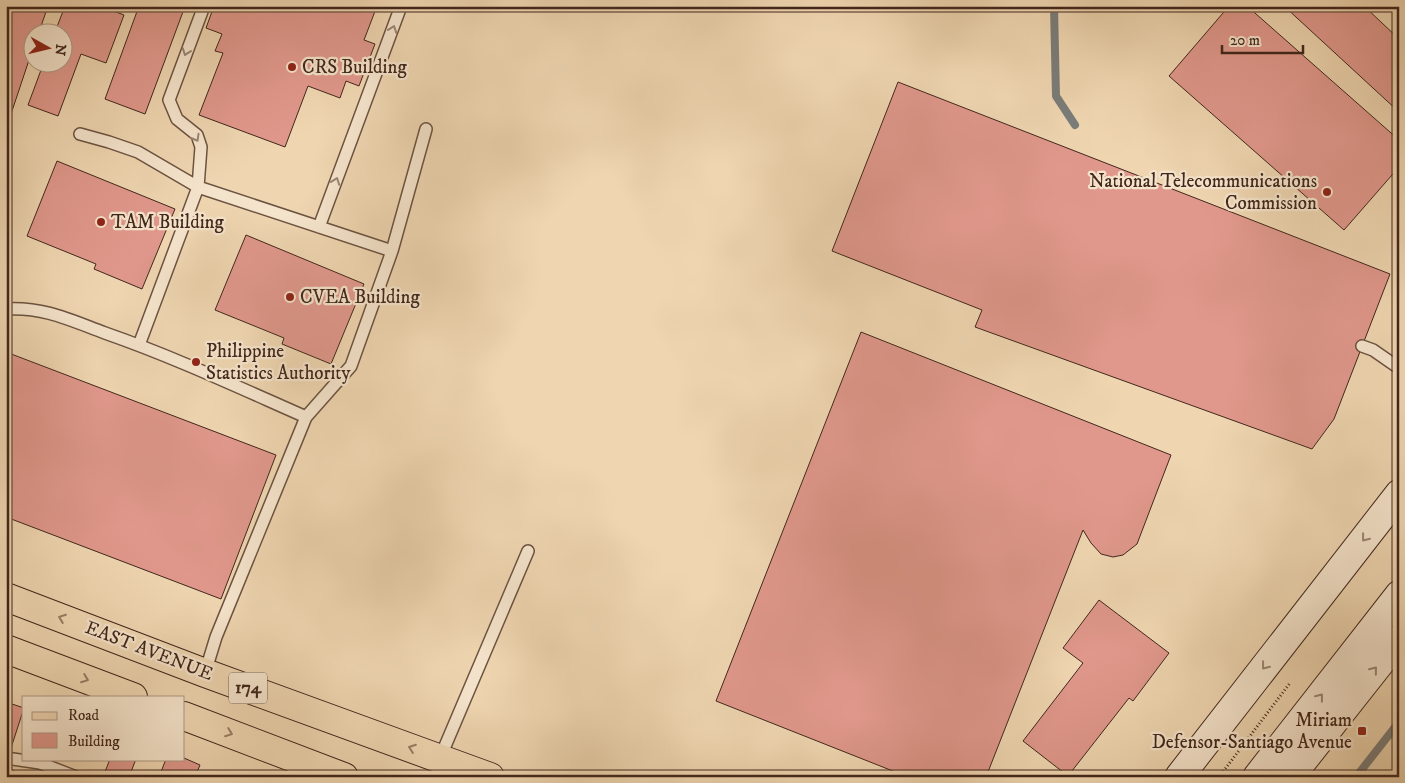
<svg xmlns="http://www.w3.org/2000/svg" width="1405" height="783" viewBox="0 0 1405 783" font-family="'IM FELL DW Pica',serif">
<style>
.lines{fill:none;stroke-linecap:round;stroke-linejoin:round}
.stream{stroke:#7a7d7a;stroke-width:8}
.building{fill:#e0988c;stroke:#41271c}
.service-casing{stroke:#6c5341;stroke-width:14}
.secondary-casing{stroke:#41271c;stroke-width:30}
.primary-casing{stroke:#41271c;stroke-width:30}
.path{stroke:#41271c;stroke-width:3;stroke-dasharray:1 2.5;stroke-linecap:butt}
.service{stroke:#f5e4cc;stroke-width:11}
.secondary{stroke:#f5e4cc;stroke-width:28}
.primary{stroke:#efd6b1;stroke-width:28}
.oneway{stroke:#9b8674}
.oneway2{stroke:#987e66}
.poi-dot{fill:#8f2418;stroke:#f5e4cc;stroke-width:2}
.labels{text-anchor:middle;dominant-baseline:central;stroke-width:4.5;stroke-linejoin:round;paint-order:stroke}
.shield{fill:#f5e4cc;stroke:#776051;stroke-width:1}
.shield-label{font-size:18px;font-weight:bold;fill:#41271c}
.poi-label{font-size:19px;fill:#41271c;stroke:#f5e4cc;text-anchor:start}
.street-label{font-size:19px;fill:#41271c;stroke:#f5e4cc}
</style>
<rect width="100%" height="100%" fill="#efd6b1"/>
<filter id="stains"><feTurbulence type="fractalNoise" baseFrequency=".004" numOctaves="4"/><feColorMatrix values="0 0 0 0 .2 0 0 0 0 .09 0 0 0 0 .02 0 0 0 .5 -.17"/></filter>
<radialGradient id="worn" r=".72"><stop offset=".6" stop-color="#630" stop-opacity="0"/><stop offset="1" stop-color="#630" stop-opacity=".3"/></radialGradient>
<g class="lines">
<!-- stream -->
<path class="stream" d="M1054,6l2,90 19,29
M1356,777l43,-55"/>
</g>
<!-- building -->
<path class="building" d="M6,6h42l-9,26h-7v19l-21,63 -5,-2z
M65,6h35l24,9 -18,48 -25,-9 -23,62 -30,-11 16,-43h18v-30h-7z
M139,6h38l7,3 -39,105 -40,-15z
M214,6h163l-13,34 11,4 -16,42 -13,-5 -6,17 -32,-12 -23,61 -86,-32 24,-62 -8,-2 7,-17 -16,-6z
M1229,6h18l152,134v27l-55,63 -175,-154z
M1284,6h80l35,33v73z
M898,82l492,192 -56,145 -22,30 -337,-122 7,-17 -150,-59z
M6,132l6,2 -6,18z
M57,161l118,48 -33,80 -48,-20 2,-5 -69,-28z
M246,235l118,49 -33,80 -49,-20 2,-6 -69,-28z
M861,332l310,123 -34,89 -14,11 -10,2 -12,-3 -10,-11 -8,-13 -97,247h-78l-192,-76z
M6,352l270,103 -55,144 -215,-82z
M1099,600l70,53 -36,48 -4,-3 -61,78 -45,-35 60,-78 -20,-15z
M6,702l18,6 -13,40 -5,-1z
M184,758l16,7 -5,12h-36l7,-18z
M110,759h26l-7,18h-26z
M9,769l19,8h-22z"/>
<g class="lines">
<!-- service casing -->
<g class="service-casing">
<path id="service" d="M80,134l29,8 29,10 60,35 194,64
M319,227l82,-221
M6,309c39,-2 64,11 99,24 69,24 135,55 201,84
M139,345l59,-158 3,-40 -4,-12 -20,-16 -8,-19 35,-94
M1362,346l11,4 26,18
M205,673l11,-36 90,-220 45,-51 41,-115 34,-122
M6,758l34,5 36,14
M440,758l88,-207
M1397,777l2,-3"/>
</g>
<!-- secondary casing -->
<g class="secondary-casing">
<path id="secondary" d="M1179,777l220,-283
M1257,777l142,-182
M1290,777l109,-138"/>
</g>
<!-- primary casing -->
<g class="primary-casing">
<path id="primary" d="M6,597l199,76 285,104
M6,649l127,48
M184,716l160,61"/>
</g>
<!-- path -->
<path class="path" d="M1219,777l71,-94"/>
<!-- service -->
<use href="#service" class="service"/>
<!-- secondary -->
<use href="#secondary" class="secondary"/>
<!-- primary -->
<use href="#primary" class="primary"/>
</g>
<!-- one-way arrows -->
<defs><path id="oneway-chevron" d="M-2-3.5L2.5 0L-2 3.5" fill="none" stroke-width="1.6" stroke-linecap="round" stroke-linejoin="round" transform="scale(1.25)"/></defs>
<g class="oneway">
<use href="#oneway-chevron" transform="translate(393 29) rotate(-70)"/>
<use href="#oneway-chevron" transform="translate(186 52) rotate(110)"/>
<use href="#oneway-chevron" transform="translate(196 138) rotate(60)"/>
<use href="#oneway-chevron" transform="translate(336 181) rotate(-70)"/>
<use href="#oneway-chevron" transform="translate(1365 538) rotate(128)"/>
<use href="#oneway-chevron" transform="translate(1265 666) rotate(128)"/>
<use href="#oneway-chevron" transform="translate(1374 670) rotate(-51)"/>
<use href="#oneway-chevron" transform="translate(1320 697) rotate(-52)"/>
</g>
<g class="oneway2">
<use href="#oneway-chevron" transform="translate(62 618) rotate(-159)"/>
<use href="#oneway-chevron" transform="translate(85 679) rotate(21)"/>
<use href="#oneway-chevron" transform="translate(229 733) rotate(21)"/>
<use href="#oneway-chevron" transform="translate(412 748) rotate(-160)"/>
</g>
<!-- markers -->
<g class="poi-dot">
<circle cx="292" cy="67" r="5"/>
<circle cx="1327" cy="192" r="5"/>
<circle cx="101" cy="222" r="5"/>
<circle cx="290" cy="297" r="5"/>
<circle cx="196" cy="362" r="5"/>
<rect x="1357" y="726" width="10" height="10" rx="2.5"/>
</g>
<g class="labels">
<!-- shield labels -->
<rect class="shield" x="229" y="672.5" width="38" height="31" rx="4"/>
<g class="shield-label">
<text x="248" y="688">174</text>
</g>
<!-- poi labels -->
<g class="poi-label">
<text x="302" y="67">CRS Building</text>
<text x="1317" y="181" text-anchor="end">National Telecommunications<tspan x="1317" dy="22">Commission</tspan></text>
<text x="111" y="222">TAM Building</text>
<text x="300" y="297">CVEA Building</text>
<text x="206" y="351">Philippine<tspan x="206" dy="22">Statistics Authority</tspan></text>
<text x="1352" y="720" text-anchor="end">Miriam<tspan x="1352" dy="22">Defensor-Santiago Avenue</tspan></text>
</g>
<!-- street labels -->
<g class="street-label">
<text transform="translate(149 651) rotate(21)">EAST AVENUE</text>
</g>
</g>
<!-- margin -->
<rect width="1405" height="783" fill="none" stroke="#efd6b1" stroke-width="25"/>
<rect x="8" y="8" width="1390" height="768" fill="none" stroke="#41271c" stroke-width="2.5"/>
<rect x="12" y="12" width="1380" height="758" fill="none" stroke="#41271c"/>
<!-- legend -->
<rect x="22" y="696" width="162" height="65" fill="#f5e4cc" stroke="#ad9886"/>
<rect x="32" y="712" width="25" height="8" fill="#efd6b1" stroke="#ad9886"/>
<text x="68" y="720" font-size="15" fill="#41271c">Road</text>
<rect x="32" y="733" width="25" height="15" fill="#e0988c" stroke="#ad9886"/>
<text x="68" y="746" font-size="15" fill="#41271c">Building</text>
<!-- north arrow -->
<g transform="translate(48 48) rotate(98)"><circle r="24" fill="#f5e4cc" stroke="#ad9886"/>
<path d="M0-4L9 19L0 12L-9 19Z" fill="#8f2418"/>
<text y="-8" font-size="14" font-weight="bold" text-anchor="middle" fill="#41271c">N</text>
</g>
<!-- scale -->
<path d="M1222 45v8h81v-8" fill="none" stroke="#41271c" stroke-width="2.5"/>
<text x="1230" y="45" font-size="15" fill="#41271c" stroke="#f5e4cc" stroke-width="4" paint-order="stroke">20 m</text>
<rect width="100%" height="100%" filter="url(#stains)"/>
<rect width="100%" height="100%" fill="url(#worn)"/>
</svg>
